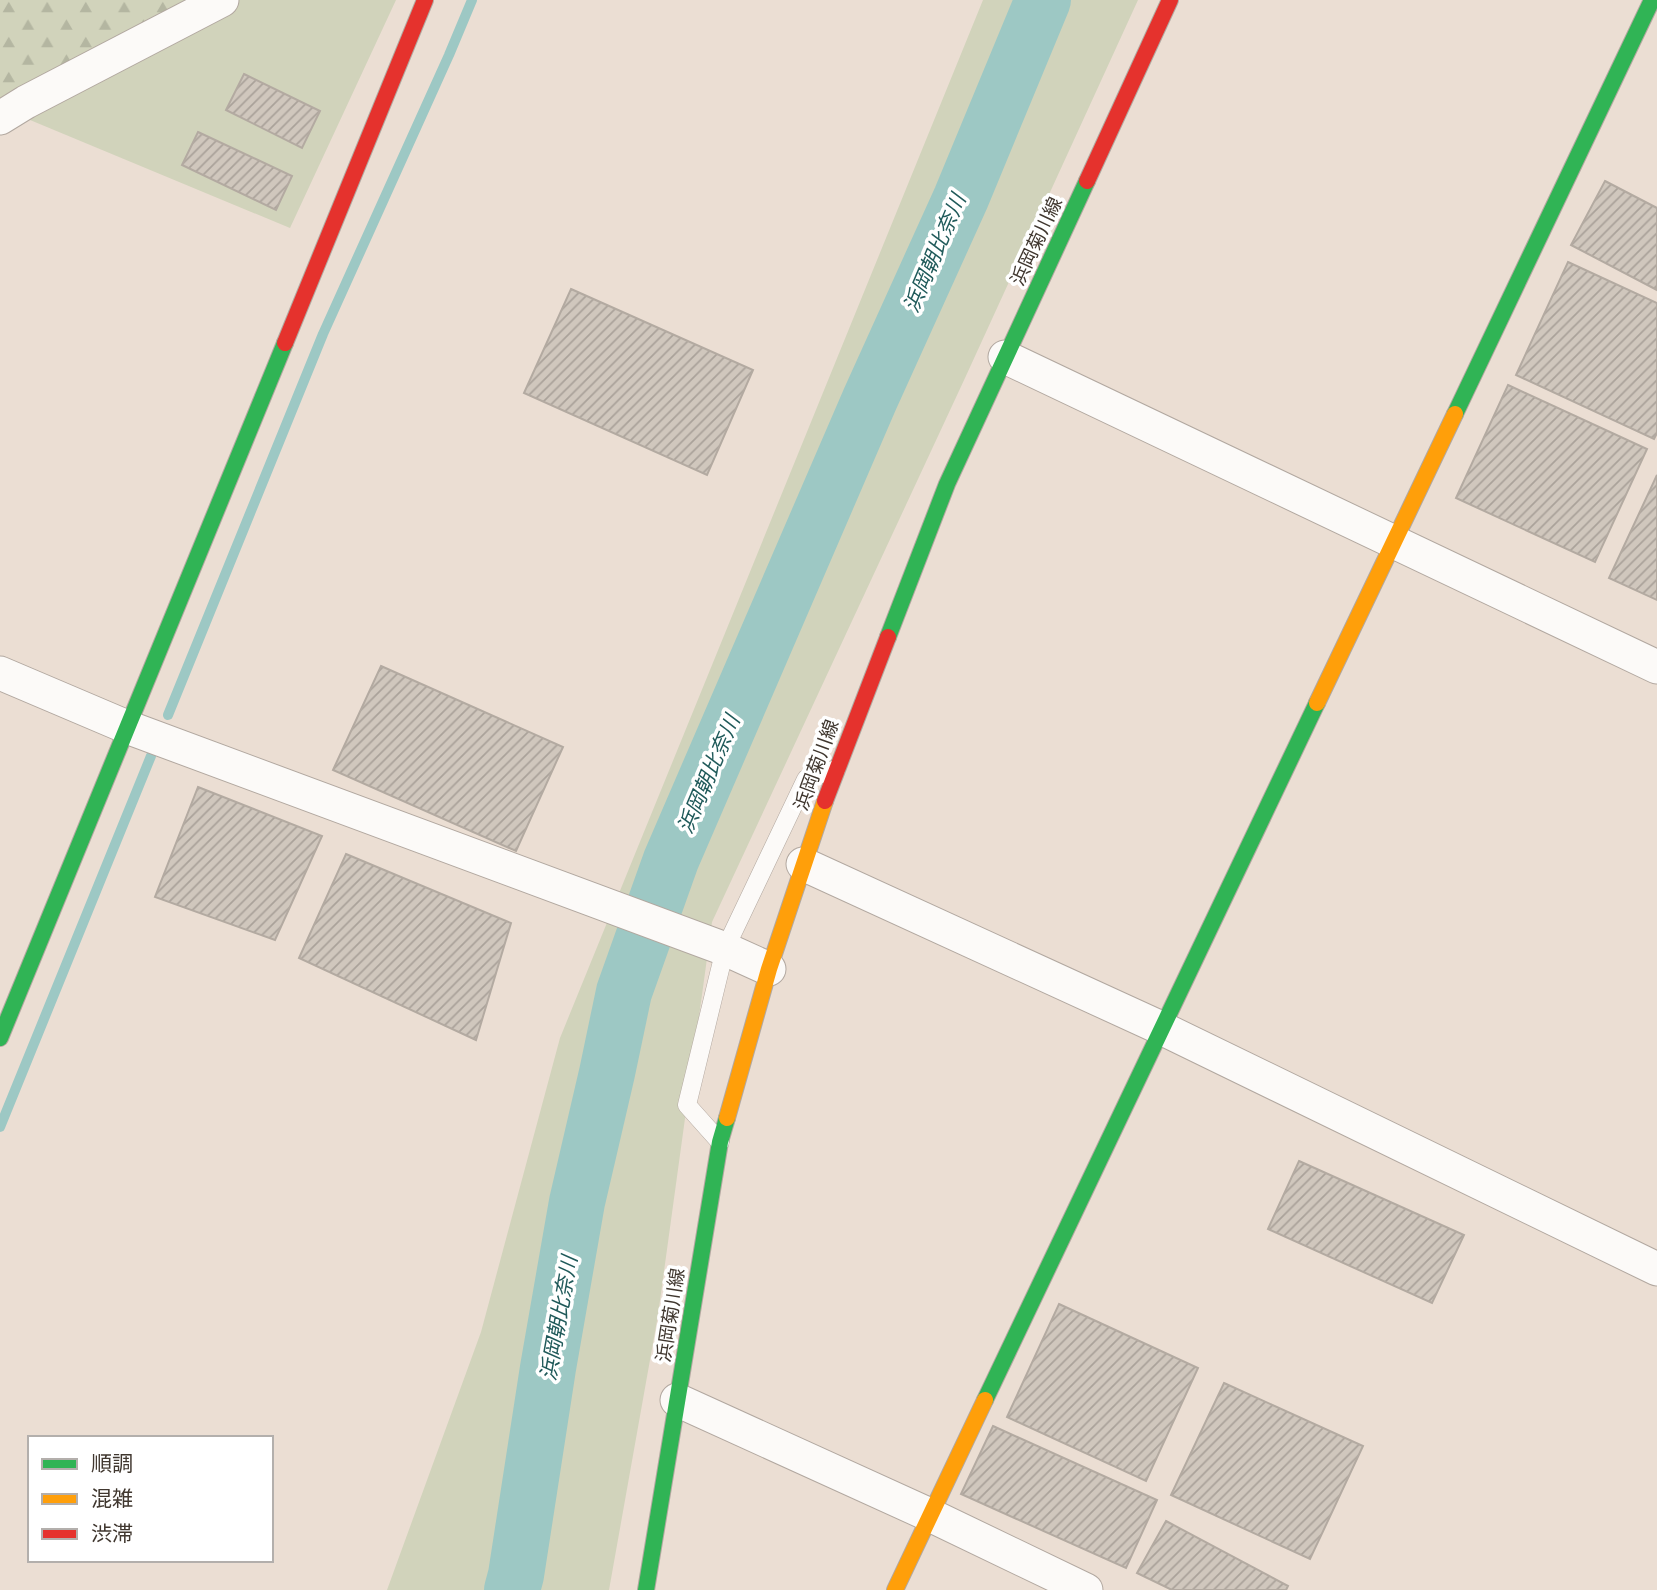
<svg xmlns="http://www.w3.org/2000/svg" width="1657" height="1590" viewBox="0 0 1657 1590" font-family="'IBM Plex Sans','Noto Sans JP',sans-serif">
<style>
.grass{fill:#d1d3bb}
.forest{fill:url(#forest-firs)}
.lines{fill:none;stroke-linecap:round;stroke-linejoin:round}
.stream{stroke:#9dc8c4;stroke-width:10}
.river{stroke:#9dc8c4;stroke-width:56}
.building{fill:url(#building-hatch);stroke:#b3aaa1;stroke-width:2}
.lane-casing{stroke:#b2a8a0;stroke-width:19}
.street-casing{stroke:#b2a8a0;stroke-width:35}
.fast-casing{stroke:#b2a8a0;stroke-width:18}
.slow-casing{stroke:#b2a8a0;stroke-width:18}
.jam-casing{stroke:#b2a8a0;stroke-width:18}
.lane{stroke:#fcfaf8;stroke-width:18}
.street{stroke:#fcfaf8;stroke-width:33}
.fast{stroke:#30b455;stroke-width:16}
.slow{stroke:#ff9f0a;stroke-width:16}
.jam{stroke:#e5322d;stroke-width:16}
.labels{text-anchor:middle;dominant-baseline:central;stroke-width:7;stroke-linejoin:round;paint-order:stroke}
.street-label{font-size:19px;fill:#40372f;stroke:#fff}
.water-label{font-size:21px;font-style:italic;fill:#205a5a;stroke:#fff}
</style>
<defs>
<pattern id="forest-firs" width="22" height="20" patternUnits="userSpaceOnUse" patternTransform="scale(1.75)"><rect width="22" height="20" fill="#d1d3bb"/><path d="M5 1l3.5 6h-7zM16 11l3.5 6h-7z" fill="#b4b6a1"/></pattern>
<pattern id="building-hatch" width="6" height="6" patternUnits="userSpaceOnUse" patternTransform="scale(1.75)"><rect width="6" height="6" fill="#d0c7bd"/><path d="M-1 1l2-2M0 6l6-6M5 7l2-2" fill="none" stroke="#aaa29a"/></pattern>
</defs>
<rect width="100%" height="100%" fill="#ebded3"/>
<!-- grass -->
<path class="grass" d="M229,0h167l-106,228 -272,-113z
M983,0h155l-173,378 -253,544 -54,393 -49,275h-222l94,-258 79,-294z"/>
<!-- forest -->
<path class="forest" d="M0,0h188l-188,105z"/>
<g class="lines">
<!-- stream -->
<path class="stream" d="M168,715l155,-381 126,-279 23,-55
M0,1127l151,-371"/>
<!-- river -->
<path class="river" d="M512,1590l4,-15 32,-207 29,-166 30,-129 17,-81 47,-132 199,-461 91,-201 82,-198"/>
</g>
<!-- building -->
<path class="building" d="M244,74l76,37 -18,37 -76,-38z
M198,132l94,44 -16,34 -94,-45z
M1605,181l52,27v82l-86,-45z
M1568,262l89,41v130l-3,6 -138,-64z
M571,289l182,81 -46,105 -183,-82z
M1508,385l139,64 -52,113 -139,-64z
M1657,475v125l-48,-22z
M381,666l182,81 -47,104 -183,-81z
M198,787l124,49 -47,104 -120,-43z
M346,854l165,69 -35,117 -177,-82z
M1299,1161l165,74 -32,68 -164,-74z
M1059,1304l139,64 -52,113 -139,-64z
M1224,1383l139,63 -53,113 -139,-64z
M993,1426l164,74 -31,68 -165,-74z
M1166,1521l122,65 -2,4h-114l-35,-17z"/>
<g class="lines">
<!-- lane casing -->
<g class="lane-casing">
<path id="lane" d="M720,1142l-33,-37 38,-156 81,-170 30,-10"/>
</g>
<!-- street casing -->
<g class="street-casing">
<path id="street" d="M0,118l26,-16 196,-102
M1005,357l652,310
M0,673l127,54 598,222 44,20
M803,864l358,164 496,241
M677,1400l255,116 154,74"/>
</g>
<!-- fast casing -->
<g class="fast-casing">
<path id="fast" d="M1455,414l197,-414
M888,637l59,-153 140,-303
M0,1038l285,-695
M985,1400l332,-697
M646,1590l74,-448 7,-24"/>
</g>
<!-- slow casing -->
<g class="slow-casing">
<path id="slow" d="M1317,703l138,-289
M727,1118l42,-149 56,-168
M895,1590l90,-190"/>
</g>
<!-- jam casing -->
<g class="jam-casing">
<path id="jam" d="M1087,181l83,-181
M285,343l140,-343
M825,801l63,-164"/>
</g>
<!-- lane -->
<use href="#lane" class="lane"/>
<!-- street -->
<use href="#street" class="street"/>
<!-- fast -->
<use href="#fast" class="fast"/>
<!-- slow -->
<use href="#slow" class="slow"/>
<!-- jam -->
<use href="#jam" class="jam"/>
</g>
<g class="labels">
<!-- street labels -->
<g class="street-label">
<text transform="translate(1036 241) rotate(-65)">浜岡菊川線</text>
<text transform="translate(816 765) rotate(-70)">浜岡菊川線</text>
<text transform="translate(670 1315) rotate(-81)">浜岡菊川線</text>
</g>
<!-- water labels -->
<g class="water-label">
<text transform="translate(934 253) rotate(-67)">浜岡朝比奈川</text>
<text transform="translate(708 774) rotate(-67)">浜岡朝比奈川</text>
<text transform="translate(558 1318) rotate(-80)">浜岡朝比奈川</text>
</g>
</g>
<!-- legend -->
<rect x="28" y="1436" width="245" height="126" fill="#ffffff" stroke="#b3afac" stroke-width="2"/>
<rect x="42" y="1459" width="35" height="10" fill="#30b455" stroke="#b3afac" stroke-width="2"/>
<text x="91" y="1471" font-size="21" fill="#40372f">順調</text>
<rect x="42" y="1494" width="35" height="10" fill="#ff9f0a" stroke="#b3afac" stroke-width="2"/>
<text x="91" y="1506" font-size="21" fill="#40372f">混雑</text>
<rect x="42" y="1529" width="35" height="10" fill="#e5322d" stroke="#b3afac" stroke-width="2"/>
<text x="91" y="1541" font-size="21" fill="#40372f">渋滞</text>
</svg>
